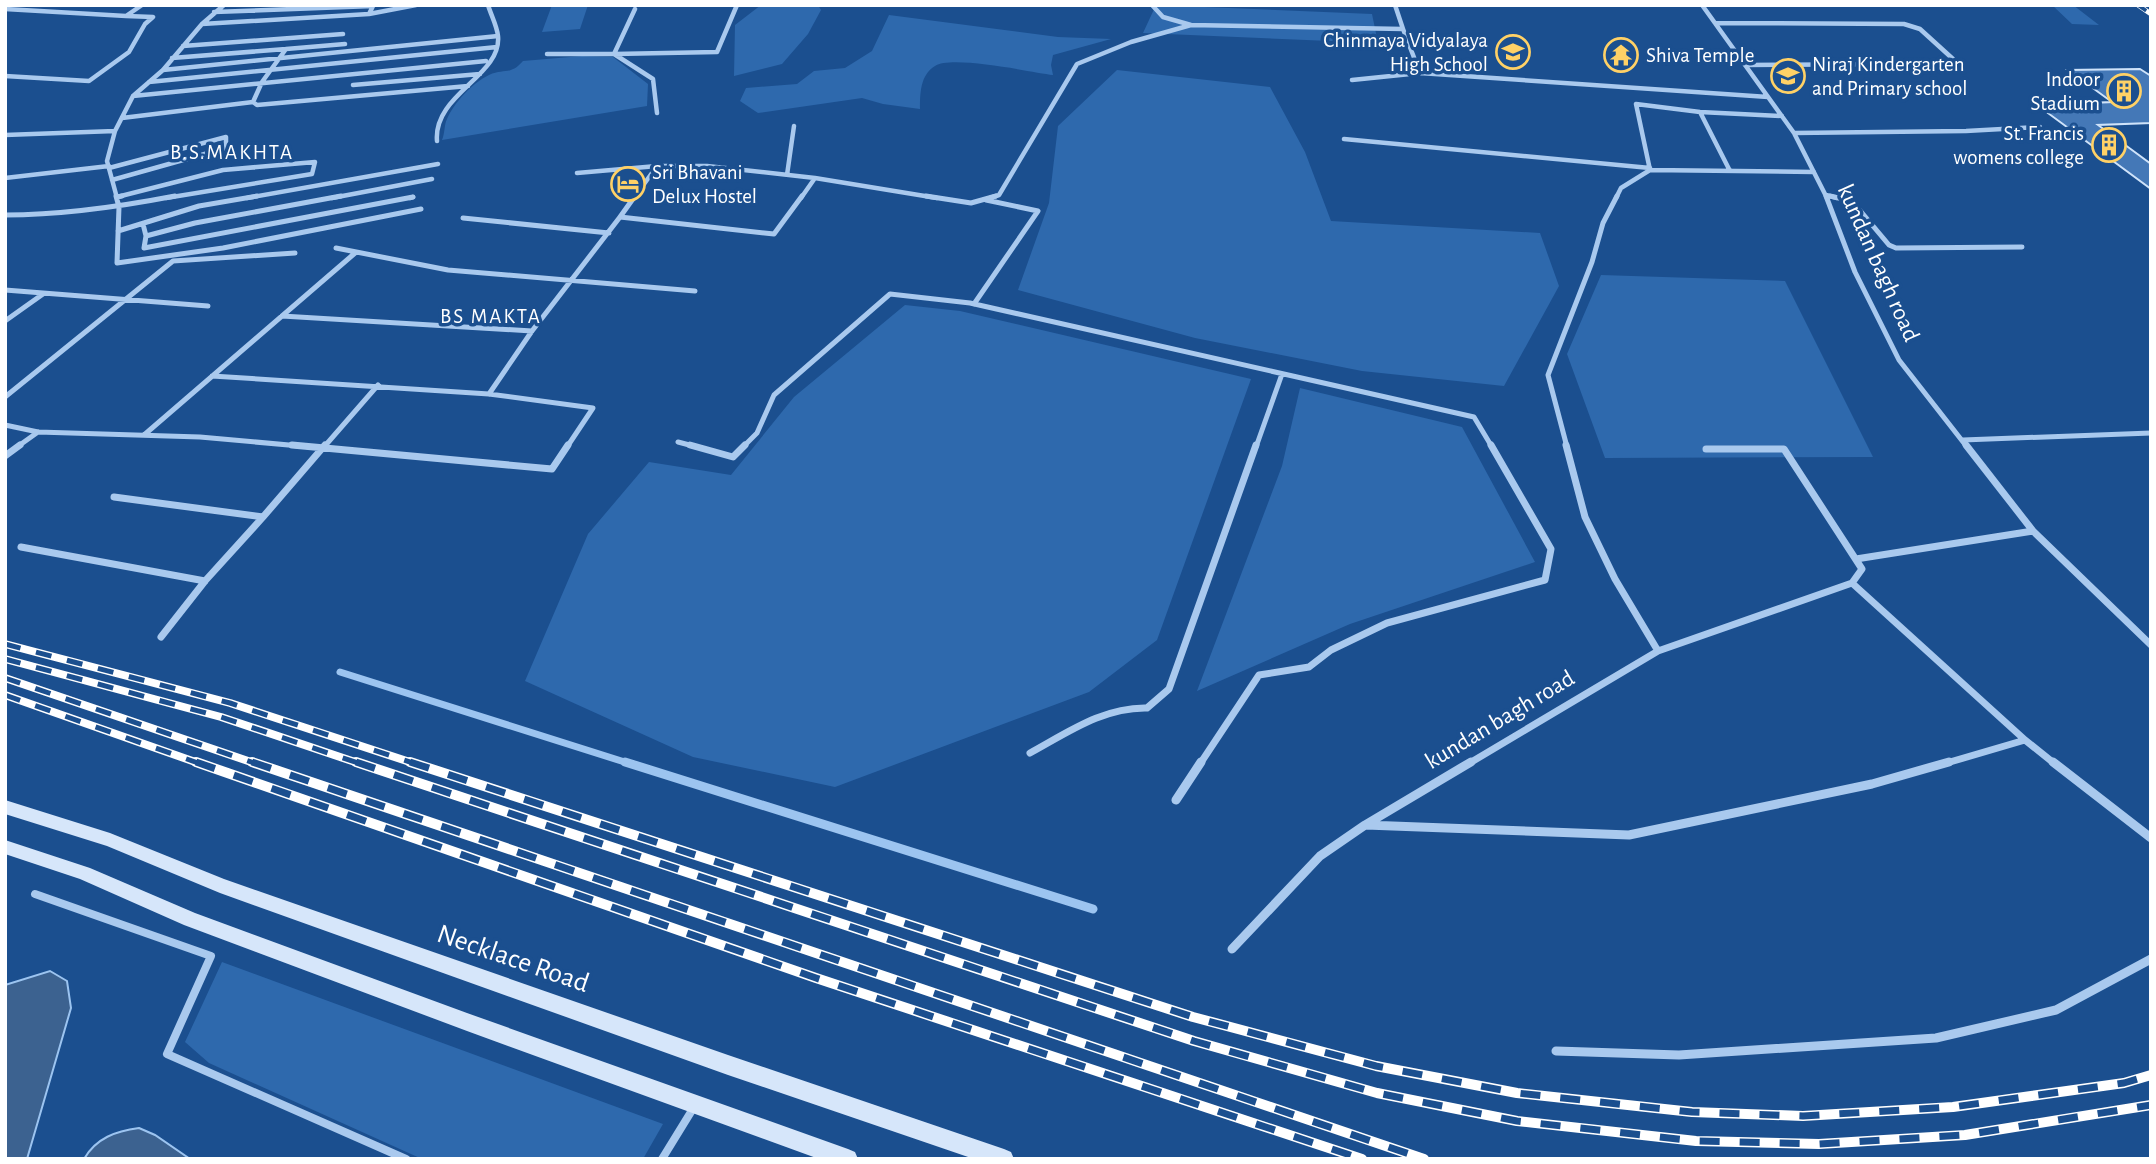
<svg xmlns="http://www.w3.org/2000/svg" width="2156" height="1164" viewBox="0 0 2156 1164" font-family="'Alegreya Sans',sans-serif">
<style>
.green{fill:#2e69ad}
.water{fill:#3c6290;stroke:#9cc4f0;stroke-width:2}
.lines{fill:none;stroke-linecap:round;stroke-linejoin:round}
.stream-far1{stroke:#9cc4f0;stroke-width:7}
.stream{stroke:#9cc4f0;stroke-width:9}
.building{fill:#4478b7;stroke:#cfe3fa;stroke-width:2}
.pedestrian{stroke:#a9c9ee;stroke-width:8}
.minor-far3{stroke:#a9c9ee;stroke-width:4.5}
.minor-far2{stroke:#a9c9ee;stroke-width:5}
.minor-far1{stroke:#a9c9ee;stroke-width:7}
.minor{stroke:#a9c9ee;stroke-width:9}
.secondary{fill:#d6e6fa;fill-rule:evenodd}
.rail-far2-casing{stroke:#fff;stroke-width:5}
.rail-far1-casing{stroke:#fff;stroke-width:8}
.rail-casing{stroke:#fff;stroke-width:10}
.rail-far2{stroke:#1b4f8f;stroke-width:3.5;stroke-dasharray:10;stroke-linecap:butt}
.rail-far1{stroke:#1b4f8f;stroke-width:5;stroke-dasharray:16;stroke-linecap:butt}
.rail{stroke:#1b4f8f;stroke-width:7;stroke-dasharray:20;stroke-linecap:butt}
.labels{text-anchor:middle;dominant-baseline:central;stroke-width:7;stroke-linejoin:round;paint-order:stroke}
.far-poi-label{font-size:21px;fill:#fff;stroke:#1b4f8f;text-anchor:end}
.far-neighbourhood-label{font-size:21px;letter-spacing:2px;fill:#fff;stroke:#1b4f8f}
.street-label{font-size:24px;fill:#fff;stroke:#1b4f8f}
.near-street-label{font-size:28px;fill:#fff;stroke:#1b4f8f}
</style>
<rect width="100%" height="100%" fill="#1b4f8f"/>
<!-- green -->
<path class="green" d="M552,5h36l-8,24 -38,3z
M761,5h57l3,5 -13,24 -26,30 -48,12 1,-51z
M1156,5l216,9 6,29 -235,-10z
M2052,5h21l26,20 -27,-1z
M889,15l169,22 53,2 -58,16 -2,10 2,10c-23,-3 -101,-20 -118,-9 -15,9 -15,28 -15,43l-37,-5 -21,-6 -104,15 -18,-12 6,-13 51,-4 17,-13 31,-3 27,-17z
M582,56l31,1 35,27 -1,22 -205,34c3,-7 2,-15 5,-21 7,-16 25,-36 42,-44 15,-7 21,1 34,-14z
M1117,70l153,17 35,65 26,69 209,12 19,53 -55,100 -142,-15 -167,-33 -177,-48 31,-87 9,-77z
M1601,275l184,6 88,176 -268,1 -38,-104z
M905,305l55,6 291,68 -94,261 -68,52 -254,95 -142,-30 -168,-76 63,-147 61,-72 82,13 63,-78z
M1300,388l162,39 73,135 -185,62 -153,67 85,-225z
M222,962l441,162 -20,35h-221l-213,-96 -24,-21z"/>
<!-- water -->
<path class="water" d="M50,971l17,10 4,27 -44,151h-22v-174z
M139,1128l16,7 35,24h-106c12,-21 32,-28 55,-31z"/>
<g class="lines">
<!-- stream-far1 -->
<path class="stream-far1" d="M340,672l291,92"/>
<!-- stream -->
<path class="stream" d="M625,762l468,147"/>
</g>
<!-- building -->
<path class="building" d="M2140,69l11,7v47l-53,2 53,39v25l-114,-84 75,-3 -44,-32z"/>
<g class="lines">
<!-- pedestrian -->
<path class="pedestrian" d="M35,894l176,62 -44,98 239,105
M662,1159l32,-52"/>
<!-- minor-far3 -->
<path class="minor-far3" d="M1152,5l11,12 28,8 212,4 -8,-24
M1702,5l92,128 33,65
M5,9l121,7
M635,9l-21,45 103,-2 20,-47
M369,14l47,-9
M1715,23l189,1 16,5 33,30 -1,4 -8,1 -199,1
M202,24l167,-10 4,-8 -159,6
M183,46l160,-12
M286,49l59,-5
M547,54h67l39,25 4,34
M172,58l114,-9 -24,33 -9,20 4,3 211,-19
M163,70l335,-34
M1420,73l348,24
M5,76l84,5 40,-29 16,-28 8,-7 -27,-1 16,-11
M1352,80l68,-7 -17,-44
M149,82l348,-35
M353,85l127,-11
M133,96l353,-35
M1700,112l30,59
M122,118l131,-16
M1794,133l172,-2 74,-4
M5,135l110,-4
M1344,139l306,29
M437,141c-4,-47 65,-65 61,-105 -1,-10 -7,-21 -10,-31
M657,166h50l108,12 -14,20
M109,168l117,-31v11l-114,32
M1650,170l-14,-66 64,8 82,4
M577,173l80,-7 -23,32
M787,175l7,-49
M5,178l104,-12
M815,178l122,20
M1826,195l11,3
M117,197l106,-27 92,-8 -3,12 -146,24
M117,198l-10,-37 8,-30 18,-35 30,-26 39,-46 22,-19
M247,198l191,-34
M332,198l100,-19
M410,198l3,-1
M990,198l9,-3 78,-131 54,-22 60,-17
M1616,198l5,-10 29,-18 164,2"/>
<!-- minor-far2 -->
<path class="minor-far2" d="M116,196l3,11 -2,56
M926,196l45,7 25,-7
M1826,196l29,76 44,88 68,87
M1830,196l22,5 37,44 7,3 126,-1
M117,197l5,-1
M5,215c58,0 113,-8 170,-19
M620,217l15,-21
M463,218l146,15
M143,224l3,12 -2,12 269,-51
M118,231l81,-25 58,-10
M146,236l49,-13 146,-27
M336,248l112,22 247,21
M117,263l106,-15 198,-39
M5,290l203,16
M974,304l64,-93 -52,-11
M282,316l250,15
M5,321l38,-27
M212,376l277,18 104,14 -26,39
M489,394l43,-63 88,-114 154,17 28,-38
M5,397l168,-136 122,-8
M5,425l33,7 162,5 111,10
M144,435l211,-182
M1963,440l188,-7
M678,442l19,5
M17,447l21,-15
M324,447l54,-62
M743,447l14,-14 17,-38 116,-101 80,9 504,114 18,30
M1256,447l26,-73
M1567,447l-19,-72 44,-113 11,-39 14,-27"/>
<!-- minor-far1 -->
<path class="minor-far1" d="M292,445l260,24 16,-24
M690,445l43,12 12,-12
M1566,445l19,72 30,62 43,72
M1966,445l67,86 118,114
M5,456l15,-11
M114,497l149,20 62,-72
M21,547l184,34
M1856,559l177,-28
M1852,583l173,157 30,24
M161,637l44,-56 58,-64
M1030,753c37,-20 73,-46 117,-45l22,-19 87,-244
M1200,764l59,-89 50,-8 22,-17 56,-27 158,-43 6,-31 -60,-104
M1468,764l190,-113 194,-68 10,-14 -78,-120h-78
M1943,764l82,-24"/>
<!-- minor -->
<path class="minor" d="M2053,762l98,76
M1176,800l25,-38
M1366,825l263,10 243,-51 77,-22
M1232,949l88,-93 45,-31 106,-63
M1556,1051l123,4 257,-17 120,-28 95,-51"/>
<!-- secondary -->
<path class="secondary" d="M5,800l105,33 114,46 504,176 276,94 7,3 3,7h-40l-246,-84 -508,-182 -113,-47 -102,-32z
M5,840l85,28 105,45 272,100 381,136 7,3 3,7h-39l-352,-128 -283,-106 -104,-46 -75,-25z"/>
<!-- rail-far2 casing -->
<g class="rail-far2-casing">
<path id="rail-far2" d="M2138,5l13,9"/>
</g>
<!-- rail-far1 casing -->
<g class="rail-far1-casing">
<path id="rail-far1" d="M5,644l225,59 186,61
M5,659l216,58 140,47
M5,678l252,86
M5,695l196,69"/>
</g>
<!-- rail casing -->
<g class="rail-casing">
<path id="rail" d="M196,762l620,216 546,181
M252,762l1172,397
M356,762l838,279 183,52 140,28 179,20 123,3 146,-9 186,-30
M410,762l783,255 183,49 141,27 175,19 111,4 150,-9 171,-24 27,-8"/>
</g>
<!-- rail-far2 -->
<use href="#rail-far2" class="rail-far2"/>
<!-- rail-far1 -->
<use href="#rail-far1" class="rail-far1"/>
<!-- rail -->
<use href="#rail" class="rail"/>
</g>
<!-- icons -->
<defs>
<g id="school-ring" transform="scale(1.75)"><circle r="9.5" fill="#1b4f8f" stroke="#ffd166" stroke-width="1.5"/><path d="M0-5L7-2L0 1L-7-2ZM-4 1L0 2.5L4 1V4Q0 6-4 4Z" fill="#ffd166"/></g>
<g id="temple-ring" transform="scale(1.75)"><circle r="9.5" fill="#1b4f8f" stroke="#ffd166" stroke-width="1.5"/><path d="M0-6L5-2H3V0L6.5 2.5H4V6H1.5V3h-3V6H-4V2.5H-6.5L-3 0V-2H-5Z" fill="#ffd166"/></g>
<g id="building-ring" transform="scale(1.75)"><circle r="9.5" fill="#1b4f8f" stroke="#ffd166" stroke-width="1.5"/><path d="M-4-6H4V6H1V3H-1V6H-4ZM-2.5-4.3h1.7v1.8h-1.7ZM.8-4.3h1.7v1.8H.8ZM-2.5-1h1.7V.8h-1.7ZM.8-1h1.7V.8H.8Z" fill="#ffd166"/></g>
<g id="hotel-ring" transform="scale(1.75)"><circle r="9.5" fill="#1b4f8f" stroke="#ffd166" stroke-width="1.5"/><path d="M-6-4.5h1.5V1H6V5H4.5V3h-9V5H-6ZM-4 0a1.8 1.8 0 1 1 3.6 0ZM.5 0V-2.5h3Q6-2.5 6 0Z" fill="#ffd166"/></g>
</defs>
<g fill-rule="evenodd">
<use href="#school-ring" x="1513" y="52"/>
<use href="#temple-ring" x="1621" y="55"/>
<use href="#school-ring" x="1788" y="76"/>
<use href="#building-ring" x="2124" y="91"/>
<use href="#building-ring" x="2109" y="145"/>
<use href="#hotel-ring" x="628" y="184"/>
</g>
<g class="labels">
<!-- far-poi labels -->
<g class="far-poi-label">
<text x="1488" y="40">Chinmaya Vidyalaya<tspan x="1488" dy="24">High School</tspan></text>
<text x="1646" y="55" text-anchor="start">Shiva Temple</text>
<text x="1812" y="64" text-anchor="start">Niraj Kindergarten<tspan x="1812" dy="24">and Primary school</tspan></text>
<text x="2100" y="79">Indoor<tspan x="2100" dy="24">Stadium</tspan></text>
<text x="2084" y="133">St. Francis<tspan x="2084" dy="24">womens college</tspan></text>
<text x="652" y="172" text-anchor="start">Sri Bhavani<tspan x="652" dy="24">Delux Hostel</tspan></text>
</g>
<!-- far-neighbourhood labels -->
<g class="far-neighbourhood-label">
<text x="232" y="152">B.S.MAKHTA</text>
<text x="491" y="316">BS MAKTA</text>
</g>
<!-- street labels -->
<g class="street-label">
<text transform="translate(1878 263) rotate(66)">kundan bagh road</text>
<text transform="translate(1500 720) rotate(-31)">kundan bagh road</text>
</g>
<!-- near-street labels -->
<g class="near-street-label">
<text transform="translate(513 959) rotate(19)">Necklace Road</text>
</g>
</g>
<!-- border -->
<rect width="2156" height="1164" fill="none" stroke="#ffffff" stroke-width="14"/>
</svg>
